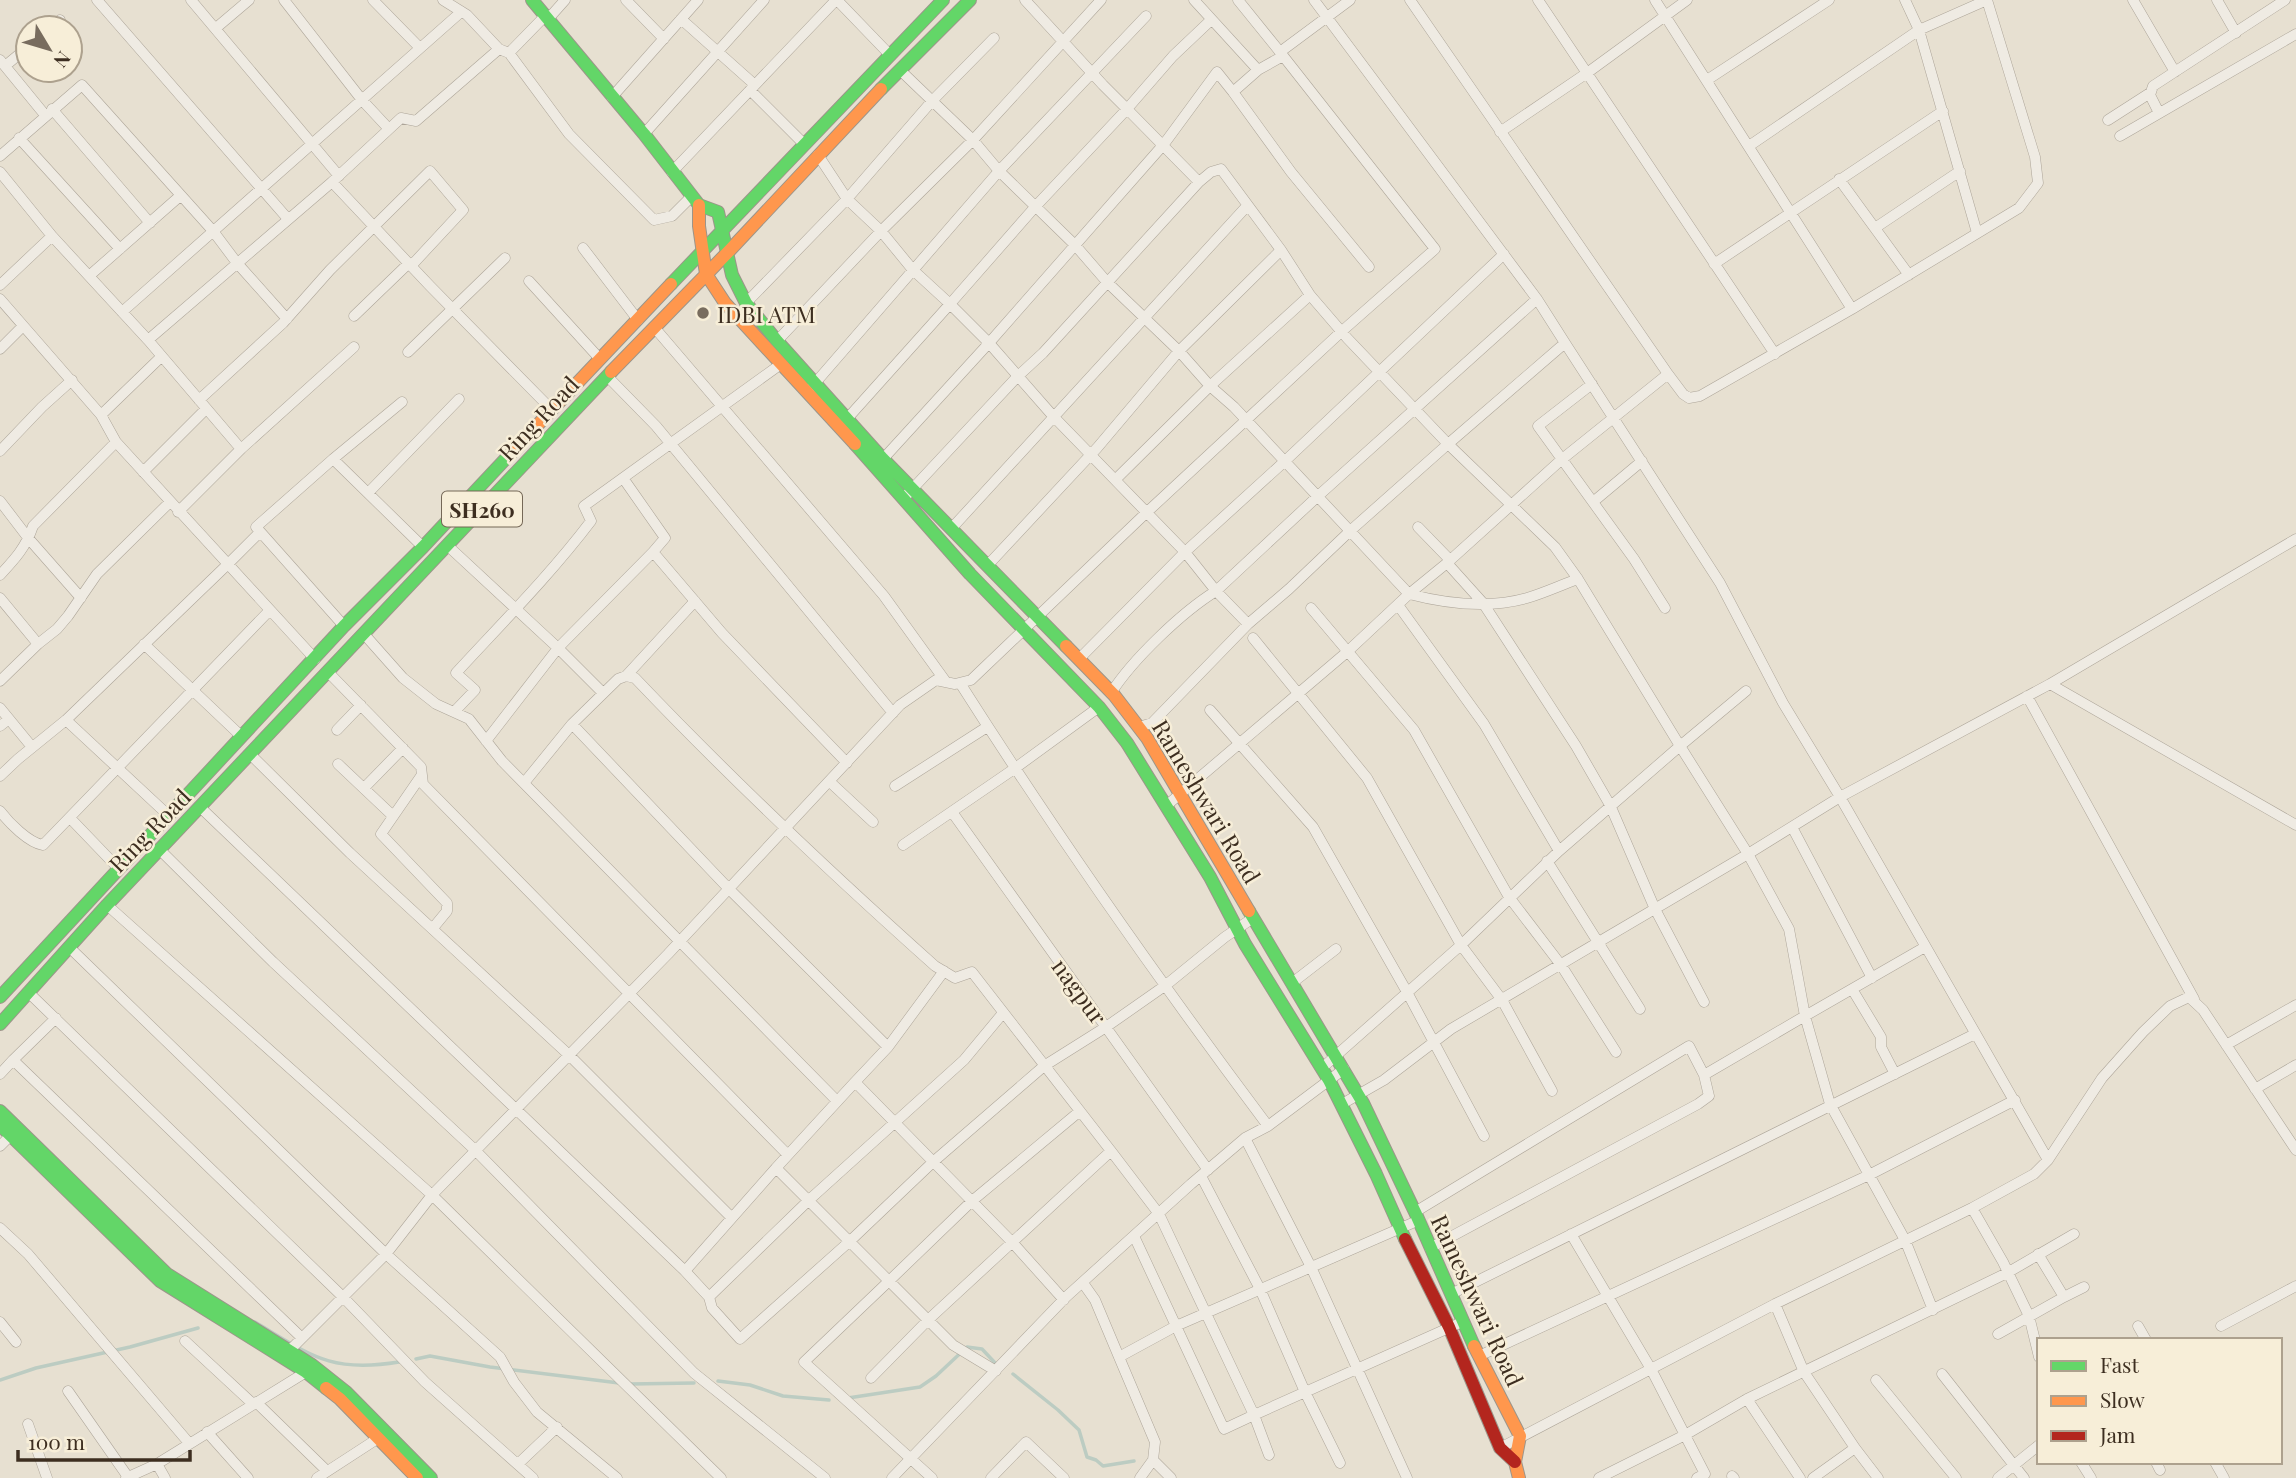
<svg xmlns="http://www.w3.org/2000/svg" width="2296" height="1478" viewBox="0 0 2296 1478" font-family="'Playfair Display',serif">
<style>
.lines{fill:none;stroke-linecap:round;stroke-linejoin:round}
.stream{stroke:#bcccc2;stroke-width:3.5}
.street-casing{stroke:#ada599;stroke-width:11}
.fast-casing{stroke:#9c958a;stroke-width:14}
.slow-casing{stroke:#9c958a;stroke-width:14}
.jam-casing{stroke:#9c958a;stroke-width:14}
.street{stroke:#efebe3;stroke-width:10}
.fast{stroke:#63d668;stroke-width:12}
.slow{stroke:#ff974d;stroke-width:12}
.jam{stroke:#b3261e;stroke-width:12}
.poi-dot{fill:#786c5e;stroke:#f7eed8;stroke-width:2.5}
.labels{text-anchor:middle;dominant-baseline:central;stroke-width:5;stroke-linejoin:round;paint-order:stroke}
.shield{fill:#f7eed8;stroke:#756857;stroke-width:2}
.shield-label{font-size:21px;font-weight:bold;fill:#3d2e20}
.poi-label{font-size:23px;fill:#3d2e20;stroke:#f7eed8;text-anchor:start}
.street-label{font-size:23px;fill:#3d2e20;stroke:#f7eed8}
</style>
<rect width="100%" height="100%" fill="#e7e0d1"/>
<g class="lines">
<!-- stream -->
<path class="stream" d="M255,1322c57,34 75,51 144,40
M416,1359l14,-3 60,11 129,16
M1013,1374l45,36 21,20 8,27 9,3 7,6 31,-5
M0,1380l36,-12 94,-21 68,-19
M718,1381l32,4 33,11 46,4
M630,1384l64,-1
M848,1398l72,-11 16,-11 31,-29 15,2 15,16"/>
<!-- street casing -->
<g class="street-casing">
<path id="street" d="M97,0l191,219
M191,0l148,176
M284,0l78,100 27,29
M373,0l47,48
M443,0l24,15 32,34 10,4 37,-38
M626,0l38,39
M837,0l53,55
M1025,0l78,85 24,24 46,-53 38,-36
M1194,0l64,70
M1238,0l42,52
M1314,0l223,299
M1538,0l237,354
M1655,0l197,309
M1905,0l14,30 58,203
M2133,0l42,72
M2217,0l19,33
M549,18l16,-18
M681,19l74,66
M51,28l9,-8
M216,28l33,-28
M509,53l60,81 85,86 18,-4 20,-20
M0,60l45,55
M5,66l23,-19
M900,70l73,70 26,31 76,74 32,37 72,69 31,35 24,21 175,187c38,10 79,15 118,4 17,-5 34,-13 51,-19l102,167 -121,105 -98,94 -139,123
M1707,80l122,-80
M750,90l55,55
M1233,92l58,80 78,95
M612,97l86,-97
M52,109l98,114
M2159,113l-9,-18 3,-9 132,-86
M2108,120l42,-27
M1500,132l87,-59 100,-73
M644,134l120,-134
M2120,136l176,-102
M19,138l101,111
M0,156l82,-71 131,146 24,32 50,56
M0,172l52,64 96,104 93,109
M672,172l164,-172
M1839,179l70,96
M332,182l98,104 122,124
M1875,228l85,-57
M583,248l55,72
M1714,264l229,-153
M89,276l91,-80
M529,281l71,78
M0,285l52,-49
M0,299l101,116 15,27 199,217
M746,303l101,-104 -29,-44
M122,312l339,-300
M354,316l55,-53
M654,327l230,269 62,86
M148,340l184,-158 69,-64 15,3 83,-72
M777,341l104,-110 92,-91 128,-140
M1565,343l155,240 63,120 57,94 210,-113
M0,349l23,-23
M408,352l97,-94
M1668,374l15,20 6,4 11,-2 152,-87 167,-101 19,-25 -3,-26 -48,-157 -68,30 -170,116
M607,376l49,50 237,287
M1592,384l-54,42 96,133 31,49
M810,389l189,-218 147,-155
M199,400l84,-77 47,-53 100,-99 33,39 -52,56
M101,415l60,-58
M846,420l104,-116 -37,-34 -32,-39 -34,-32 85,-98 62,-63
M0,451l42,-44 30,-27
M333,459l69,-57
M883,459l106,-116 175,-199 53,-72 16,20 25,-22 25,-14
M143,472l63,-63
M623,478l42,60 -12,14
M1115,480l95,-94 100,-91
M368,493l91,-94
M903,499l114,-122 26,-24 156,-171
M0,501l29,38 52,59
M1593,502l49,-41
M178,512l63,-63 113,-102
M1418,527l32,33
M951,529l296,-323
M2296,539l-246,145 246,141
M448,546l110,102 -72,93
M1447,563l36,40 93,143 34,59 45,104 49,93
M987,566l110,-118 82,-97 102,-101
M0,575c15,-16 26,-28 33,-49l83,-84
M0,598l38,46 -38,37
M1398,605l86,119 75,127
M1311,608l103,122 95,167 52,68 55,87
M344,626l-88,-99 77,-68 90,88
M364,634l39,44 33,26 33,15 33,42 335,340
M1253,638l114,140 94,167 41,55 50,91
M38,644l19,-15 11,-13 29,-42 73,-72
M144,644l97,92
M1079,659l106,-107 100,-91 219,-207
M328,672l93,95 2,17 365,371
M626,676l69,-75
M960,683c96,151 200,299 308,443
M603,693l-45,-45 95,-96 69,81 125,130
M1111,693c22,-34 71,-81 105,-102l102,-95 219,-197 28,44 -117,101 107,103 23,32
M2027,696l167,303
M0,708l32,39
M1210,710l103,117 94,165 77,144
M454,712l21,-22 -19,-17c46,-50 94,-98 135,-152l-7,-15 197,-142
M66,720l102,95
M0,726l9,-7
M1139,727l13,-4 96,-99 41,-35 61,-58 98,-87 -101,-106 -37,-43 -29,-45 -60,-81 -10,3 -12,10 -72,-73 -92,98 -85,97 39,39 64,73 132,136 31,39 32,33
M337,730l24,-25
M250,754l100,99 219,202 163,163
M338,764l55,52
M0,776l18,-17 48,-39 162,-156 32,-32
M421,776l-40,58 66,69v8l-14,17
M830,782l43,40
M524,783l48,-59
M895,786l92,-59
M364,788l39,-40
M1166,806l181,-154 62,-58 38,-31 114,-103 107,-86 -258,-374
M200,807l485,464
M0,811c9,12 29,32 43,34l227,-235
M952,812l256,358
M70,818l48,50
M1792,827l80,151
M903,845l111,-76 85,-62
M159,849l114,113 202,188 219,223 131,105
M1547,861l93,148
M107,905l325,290 289,283
M69,947l317,307 114,103 14,25 23,30 80,66
M1925,947l-120,69 25,88 75,136 28,70
M944,971l-56,76 -159,-158 -157,-165 46,-45 8,-3 9,2c96,101 197,196 300,288l20,12 17,-6 139,179
M1292,983l44,-34
M1852,989l29,48v10l14,27
M28,992l315,305 82,85 108,96
M56,1018l-43,42 289,278
M2226,1045l70,-40
M888,1047l-33,35 157,160 52,58
M0,1074l13,-14
M855,1082l-79,86 113,113 83,-80 108,-90
M2255,1089l41,-24
M1342,1104l42,-24 67,-51 297,-175 -68,-108 66,-55
M1245,1138l66,129 96,211
M0,1146l11,-11
M776,1168l-91,103 24,26 100,-97 155,-140 39,-47
M1201,1176l59,113 45,103 35,71
M1972,1208l31,54 26,54 10,41
M1415,1212l274,-166 15,29 101,-59 -16,-87 -41,-75 92,-57 208,363
M0,1228l28,26 161,189
M1571,1234l80,135 54,105 -8,4
M1134,1236l42,90 241,-105
M1430,1248l268,-144 11,-8 -5,-21
M1083,1283l12,17 24,57 57,-31 48,103 30,-14 15,40
M1451,1294l524,-260
M709,1297l3,11 28,31 110,-98 83,-79 111,-96 62,-39 60,-42 59,-48 28,-19
M2064,1297l20,-10
M1775,1304l29,68 51,76
M0,1322l16,20
M2138,1326l8,14
M2221,1326l75,-40
M1998,1334l66,-37 -26,-43
M185,1341l68,63
M286,1356l3,-5 97,-97 46,-59 236,-241 232,-249 36,-25 19,4 16,-4 175,-167 195,-181 94,-83 -155,-197 70,-52
M1479,1356l390,-181 146,-75
M1119,1357l36,85 -2,18 -13,18
M1942,1374l82,104
M871,1378l57,-58 183,-169 48,63 95,201 208,-93
M1876,1380l80,98
M68,1391l60,86
M1747,1399l53,79
M256,1402l71,69
M28,1424l19,54
M207,1432l41,46
M1500,1448l275,-144 197,-96 62,-34 14,-14 54,-82 41,-46 27,-26 19,-9 14,13 93,140
M1153,1460l18,18
M2081,1462l10,16
M2156,1462l4,8
M2215,1462l9,16
M157,1464l8,14
M518,1464l39,-37
M1732,1476l2,2
M126,1478l31,-14 149,-92
M317,1478l60,-39
M892,1478l174,-181 125,-113 54,-46 23,-12 76,-57
M932,1478l-128,-116 85,-81 64,64 43,26
M991,1478l35,-36 38,36
M1599,1478l86,-43 62,-36 260,-126 67,-39
M1813,1478l42,-30 23,30
M1998,1478l41,-33"/>
</g>
<!-- fast casing -->
<g class="fast-casing">
<path id="fast" d="M532,0l112,134 55,71 19,7 14,63 14,28 31,38 106,118 183,187
M881,89l89,-89
M671,284l272,-284
M855,444l115,130 129,133 28,36 83,134 35,67 84,136 47,94 29,65
M1249,911l114,192 52,109 59,134
M0,997l344,-371 79,-79 89,-95
M0,1024l107,-119 504,-533
M0,1111l167,163 145,91 34,27 85,86
M0,1125l160,156 146,91 20,16"/>
</g>
<!-- slow casing -->
<g class="slow-casing">
<path id="slow" d="M699,205v21l7,48 19,29 130,141
M611,372l119,-122 151,-161
M512,452l159,-168
M1066,646l48,49 33,43 102,173
M1474,1346l46,90 -5,26 4,16
M326,1388l14,11 77,79"/>
</g>
<!-- jam casing -->
<g class="jam-casing">
<path id="jam" d="M1405,1239l44,88 51,121 15,14"/>
</g>
<!-- street -->
<use href="#street" class="street"/>
<!-- fast -->
<use href="#fast" class="fast"/>
<!-- slow -->
<use href="#slow" class="slow"/>
<!-- jam -->
<use href="#jam" class="jam"/>
</g>
<!-- markers -->
<circle class="poi-dot" cx="703" cy="313" r="7"/>
<g class="labels">
<!-- shield labels -->
<rect class="shield" x="442" y="491.5" width="80" height="35" rx="5"/>
<g class="shield-label">
<text x="482" y="509">SH260</text>
</g>
<!-- poi labels -->
<g class="poi-label">
<text x="717" y="313">IDBI ATM</text>
</g>
<!-- street labels -->
<g class="street-label">
<text transform="translate(538 418) rotate(-47)">Ring Road</text>
<text transform="translate(1207 801) rotate(59)">Rameshwari Road</text>
<text transform="translate(149 830) rotate(-46)">Ring Road</text>
<text transform="translate(1080 991) rotate(54)">nagpur</text>
<text transform="translate(1478 1300) rotate(65)">Rameshwari Road</text>
</g>
</g>
<!-- legend -->
<rect x="2037" y="1338" width="245" height="126" fill="#f7eed8" stroke="#ada18e" stroke-width="2"/>
<rect x="2051" y="1361" width="35" height="10" fill="#63d668" stroke="#ada18e" stroke-width="2"/>
<text x="2100" y="1373" font-size="21" fill="#3d2e20">Fast</text>
<rect x="2051" y="1396" width="35" height="10" fill="#ff974d" stroke="#ada18e" stroke-width="2"/>
<text x="2100" y="1408" font-size="21" fill="#3d2e20">Slow</text>
<rect x="2051" y="1431" width="35" height="10" fill="#b3261e" stroke="#ada18e" stroke-width="2"/>
<text x="2100" y="1443" font-size="21" fill="#3d2e20">Jam</text>
<!-- north arrow -->
<g transform="translate(49 49) rotate(128)"><circle r="33" fill="#f7eed8" stroke="#ada18e" stroke-width="2"/>
<path d="M0-5L12 26L0 18L-12 26Z" fill="#786c5e"/>
<text y="-10" font-size="19" font-weight="bold" text-anchor="middle" fill="#3d2e20">N</text>
</g>
<!-- scale -->
<path d="M18 1450v10h172v-10" fill="none" stroke="#3d2e20" stroke-width="3.5"/>
<text x="28" y="1450" font-size="21" fill="#3d2e20" stroke="#f7eed8" stroke-width="5" paint-order="stroke">100 m</text>
</svg>
